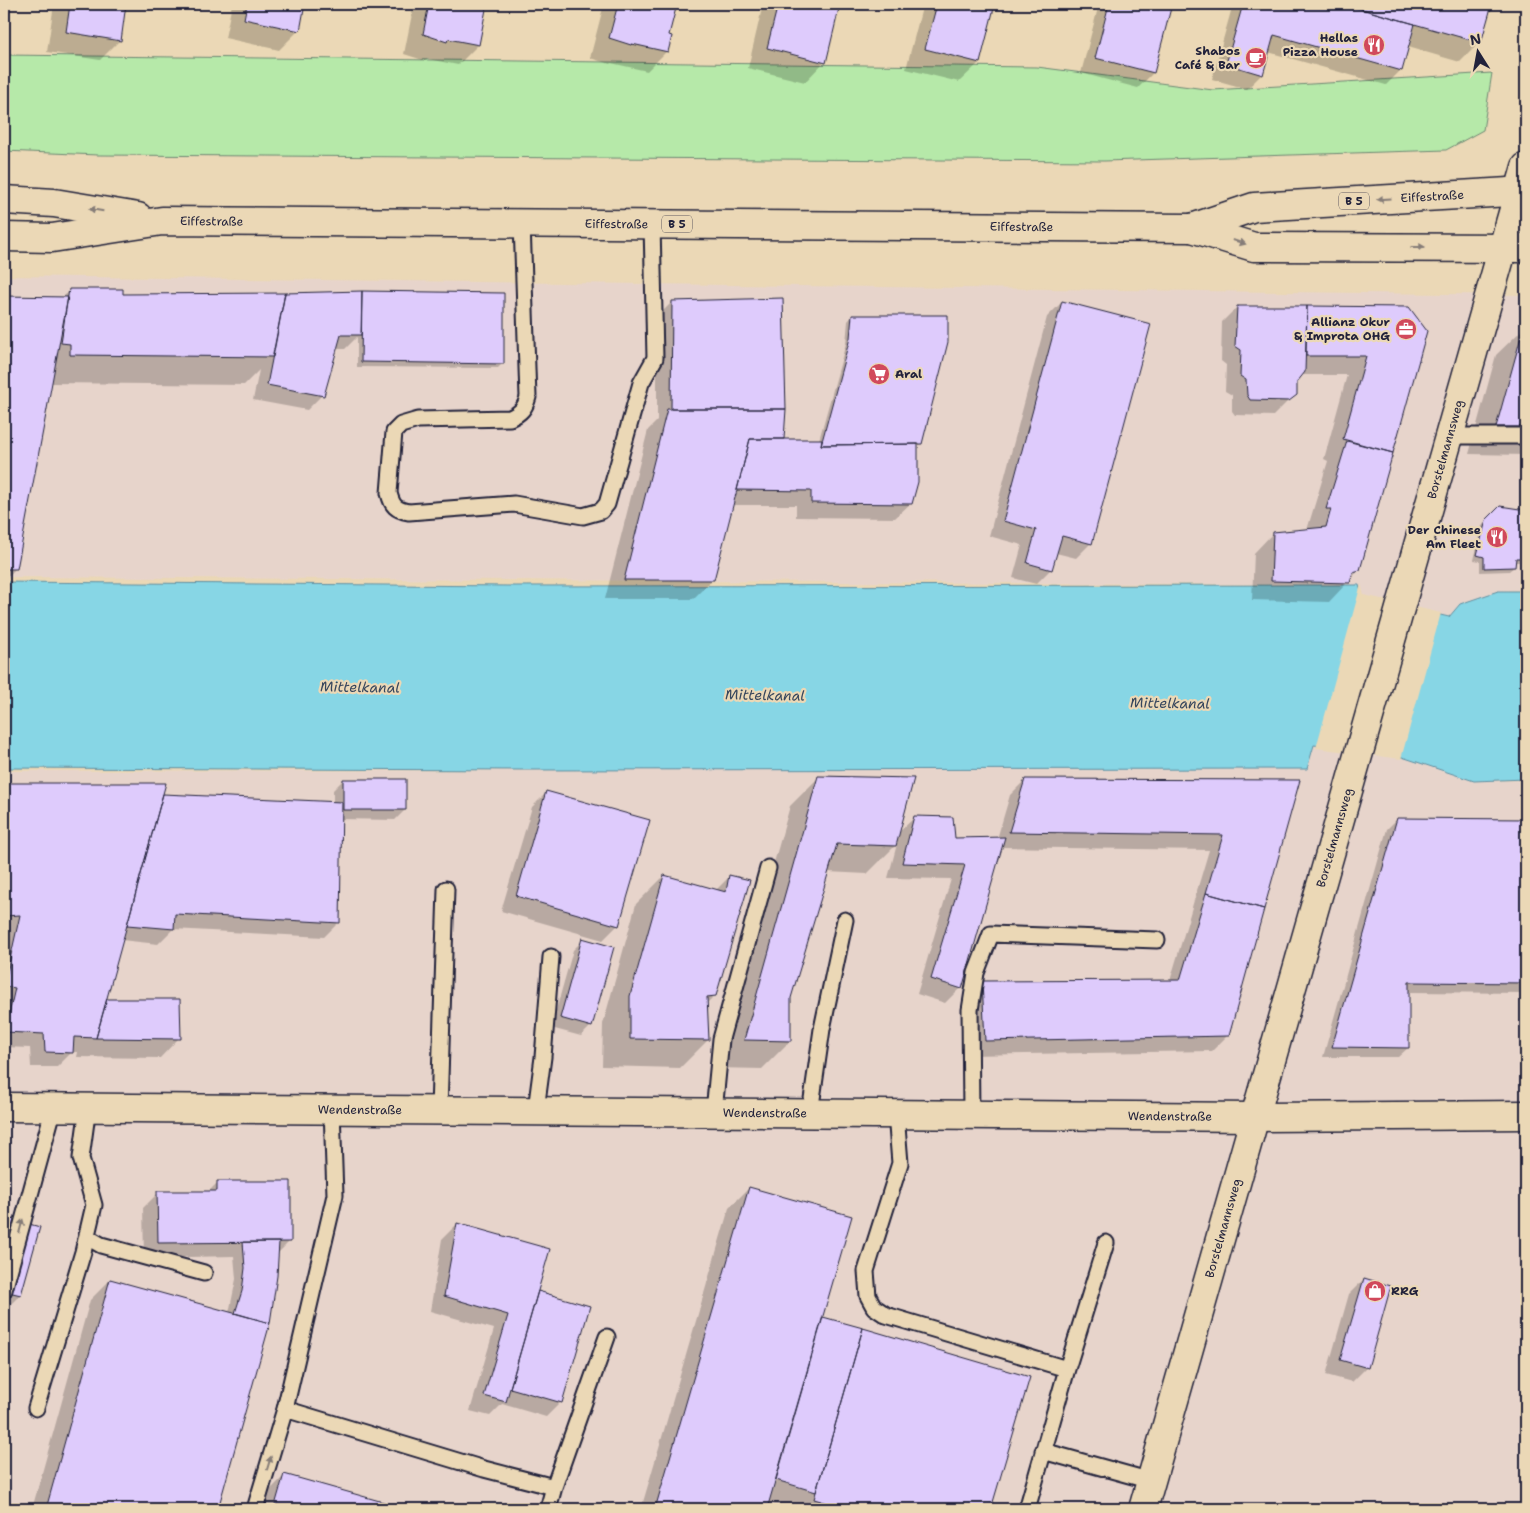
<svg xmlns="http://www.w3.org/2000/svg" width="1530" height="1513" viewBox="0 0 1530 1513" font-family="'Shantell Sans',sans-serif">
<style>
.built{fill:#e7d4cb}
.green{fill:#b6e9a9;stroke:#6c8672}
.water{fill:#87d6e5;stroke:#5f8ea1}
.pier{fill:#ebd8b6}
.shadow{fill:#0003}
.building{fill:#decbfc;stroke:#22223b}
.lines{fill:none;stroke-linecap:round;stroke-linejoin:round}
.lane-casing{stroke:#22223b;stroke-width:19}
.street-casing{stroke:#22223b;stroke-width:31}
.secondary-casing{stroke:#22223b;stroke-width:31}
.primary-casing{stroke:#22223b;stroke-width:31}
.lane{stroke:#ebd8b6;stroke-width:15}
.street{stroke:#ebd8b6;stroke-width:28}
.secondary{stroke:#ebd8b6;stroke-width:28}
.primary{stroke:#ebd8b6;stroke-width:28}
.oneway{fill:#867d78}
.labels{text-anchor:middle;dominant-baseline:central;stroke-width:4.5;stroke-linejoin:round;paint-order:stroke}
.shield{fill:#ebd8b6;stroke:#5e5960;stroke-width:1}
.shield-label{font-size:11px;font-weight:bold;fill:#22223b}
.poi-label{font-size:12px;font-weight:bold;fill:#22223b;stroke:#ebd8b6;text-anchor:end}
.street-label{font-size:12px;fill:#22223b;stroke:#ebd8b6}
.water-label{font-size:14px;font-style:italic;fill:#36465d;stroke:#ebd8b6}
</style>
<rect width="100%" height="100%" fill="#ebd8b6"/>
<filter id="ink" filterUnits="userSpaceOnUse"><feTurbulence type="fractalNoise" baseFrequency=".02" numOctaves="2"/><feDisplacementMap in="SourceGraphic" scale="10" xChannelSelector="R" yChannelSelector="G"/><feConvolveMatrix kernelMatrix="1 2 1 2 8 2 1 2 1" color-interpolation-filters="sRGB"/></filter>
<g filter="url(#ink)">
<!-- built -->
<path class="built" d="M4,276l1522,19v295l-28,1 -38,13 -11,13 -88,-20 -2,-12 -1355,-8z
M1314,745l88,12 72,24 52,-1v729h-1522v-738l1303,-2z"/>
<!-- green -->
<path class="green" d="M4,55l1033,12 176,23 279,-17 -9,57 -37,20 -342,11 -1006,-6 -94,-4z"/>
<!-- water -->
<path class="water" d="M4,582l507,4 848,-1 3,12 87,20 11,-13 38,-13h28v188l-52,2 -72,-24 -88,-12 -7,24 -785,1 -518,-2z"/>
<!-- pier -->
<path class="pier" d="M1361,584l3,11 77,18 -40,146 -85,-11z"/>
<!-- shadow -->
<path class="shadow" d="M54,4h71l-5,36 -20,20 -53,-8z
M232,4h72l-5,26 -20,20 -54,-12z
M414,4h72l-8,41 -20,20 -30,-6 -2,2 -22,-7z
M604,4h71l-8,32v15l-20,20 -36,-8 -1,1 -20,-6z
M763,4h76l-15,58 -19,20 -57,-14z
M923,4h71l-15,59 -20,19 -53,-13z
M1099,4h72l-18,69 -15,15 -57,-15z
M1233,4h258l-11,38 -20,20 -52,-15 -7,23 -15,15 -118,-33 -6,22 -15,15 -35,-10z
M70,290l52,5 240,-2 141,2 -1,69 -4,4 -141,-1v-30l-12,12h-10l-13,46 -15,15 -54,-10 6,-30 -15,15 -193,-2 -35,185 -12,13v-284l58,1z
M672,302l109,138h38l27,-97 2,-22 4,-5 69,127 -4,4 -6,56 -16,15 -99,-1v-12h-64l-19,74 -20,20h-88l43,-169 9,-9v-104z
M1062,302l29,241 -15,15 -20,-5 -5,16 -15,15 -23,-6 9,-33 -33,-9 58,-219z
M1237,307l171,1 18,24 -67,238 -30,32 -77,-2 2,-47 19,-20 34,-3 21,-69 -4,-2 23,-84h-47l-4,6 -1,13 -22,22 -38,-1 -3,-4v-16l-7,-4 1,-26 -5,-4 1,-39z
M1526,326v129l-57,-1 27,-99z
M1501,508l25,4v50h-12v5l-5,4 -29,1v-11l-6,-1 8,-34z
M819,777l79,56 17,-16 39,22h43l13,-44 15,-15 273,1 -71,255 -15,15 -242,4 -2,-57 14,-15 188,-2 39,-131 -208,-3 -41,141 -15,15 -28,-9 34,-115 -63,-1 9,-34 -30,30 -40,-2 -37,125v44l-28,28 -46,-1 74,-262z
M343,780l62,30 -10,10 -55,-1 -1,103 -15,15 -151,-8 -15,15 -37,-4 -17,64 3,-4 72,38 -19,20 -83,-1 1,-5h-6l-15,15h-26l-1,-19 -26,-1v-108l2,-9h-2v-145l160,-1 -3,11 172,7v-12z
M547,792l71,133 -15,15 -102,-29 31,-104z
M1397,819l129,1v173l-119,-1 1,56 -10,9h-75l64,-228z
M664,876l52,14 13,-13 -14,118 -9,9 2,36 -28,28 -78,-2 1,-42 33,-120z
M583,940l8,86 -10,10 -30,-8 22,-78z
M217,1183l73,58 -13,13 -8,69 -52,186h-185l58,-209 20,-20 119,33 7,-34 -2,-23 -90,2 -1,-50 15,-15 50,-1z
M749,1188l72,130 207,60 -38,131h-201l-21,-6 -2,6h-125l88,-301z
M4,1219l34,9 -18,67 -16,16z
M457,1224l79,68 53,15 -28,95 -15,15 -44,-13 -12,12 -20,-5 24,-82 -64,-18 12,-72z
M1364,1279l3,88 -15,15 -26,-7 23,-81z
M284,1476l119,33h-139l5,-18z"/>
<!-- building -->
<path class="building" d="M70,4h56l-5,37 -55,-9z
M247,4h58l-5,27 -56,-12z
M429,4h58l-8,41 -31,-6 -1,3 -24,-8z
M618,4h59l-8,31 3,1 -4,16 -36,-8 -1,1 -22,-7z
M778,4h62l-14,59 -59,-15z
M937,4h58l-15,59 -55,-14z
M1109,4h63l-18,69 -59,-15z
M1243,4h101l71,20 -13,47 -128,-36 -11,40 -37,-11z
M1344,4h148l-11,39z
M69,289h54v5l162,-1 -12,64 -203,-2v-11l-9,-1z
M362,291l142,2v71l-143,-2z
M362,291l-1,44h-20l-17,61 -57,-11 18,-92z
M4,296l64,1 -51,272h-13z
M783,298l3,111h-115l1,-108z
M1062,301l89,23 -59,220 -30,-8 -10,34 -25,-7 9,-33 -33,-9z
M1237,306h70l-2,66 -8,10v13l-8,6 -39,-1 -3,-5 -1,-15 -6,-4 1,-26 -6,-4z
M1307,306l102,1 18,24 -34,122 -50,-14 23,-83h-60z
M852,315h96v27l-26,102 -101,1 29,-107z
M1526,324v103h-30l28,-101z
M667,409h119l-2,30h-34l-36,141h-90z
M750,439h72l-1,6 97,-1v38l-6,22 -101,-1v-12l-74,-1z
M1347,441l46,12 -33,117 -7,2 -3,11 -79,-2 2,-49 53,-5 5,-18h-5z
M1500,506l26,4v48h-10l-1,9 -31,1v-11l-7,-2 9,-35z
M818,776l96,2 -18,68 -59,-2 -46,154v43l-47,-1z
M343,779h63v31h-63z
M1025,779l275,1 -36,129 -58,-16 17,-58 -214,-3z
M4,783h162l-70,255 -22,-1 -1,16 -28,-1 -1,-18 -39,-2 10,-44 -11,-2 16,-71 -16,1z
M546,791l104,29 -31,106 -103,-30z
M163,794l179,8 -2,121 -165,-9 -1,15 -47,-4z
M914,816l39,1 2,21 50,-1 -43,152 -31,-10 34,-114 -63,-2z
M1397,818l129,1v164l-117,-1v66l-77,-1z
M664,875l62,17 3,-17 21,5 -34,116 -9,1 2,43 -79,-1v-43z
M1206,893l58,16 -35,127 -244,5 -3,-60 198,-1z
M582,938l32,9 -22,80 -32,-9z
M107,999h73l1,40 -85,-1z
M217,1181h74v61l-133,1 -1,-52h60z
M749,1187l103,29 -85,293h-112z
M4,1217l36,10 -19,68 -17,-4z
M457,1223l93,26 -44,153 -22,-6 24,-81 -64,-19z
M243,1242h36l-2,34 -7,47 -35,-10 7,-22 3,-23z
M1364,1278l27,8 -23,82 -28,-8z
M110,1279l160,44 -52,186h-172z
M538,1291l52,15 -28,97 -52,-15z
M823,1317l40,11 -47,164 -40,-12z
M863,1328l167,49 -39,132h-142l-35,-10z
M284,1474l124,35h-134z"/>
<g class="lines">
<!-- lane casing -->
<g class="lane-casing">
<path id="lane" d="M522,223l6,174c-3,11 -7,16 -18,21l-92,2 -17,5 -7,7 -5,61c3,13 7,17 20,19l105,-8 69,12 18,-5 6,-7 34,-121 14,-25 -3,-134
M1450,436h76
M332,1109l3,86 -50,214 199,60 70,18 -6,22
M439,1110l7,-221
M536,1110l7,-53 8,-100
M714,1112l7,-73 47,-171
M810,1113l12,-84 23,-109
M971,1113l-1,-103 6,-37 15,-39 166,6
M896,1114l4,49 -34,108 2,25 6,11 12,8 181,54 -40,140
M87,1237l14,8 103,28
M4,1290l50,-183
M1067,1369l39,-126
M36,1408l47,-156 11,-47 -13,-47 7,-51
M1043,1451l108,30
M554,1487l53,-150
M255,1509l30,-100"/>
</g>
<!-- street casing -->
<g class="street-casing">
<g id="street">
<path id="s1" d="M1143,1509l383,-1342"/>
</g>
</g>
<!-- secondary casing -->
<g class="secondary-casing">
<g id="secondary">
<path id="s2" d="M4,1107l1251,10 271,-2"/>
</g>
</g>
<!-- primary casing -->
<g class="primary-casing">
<g id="primary">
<path d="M4,200l50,3 84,14"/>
<path id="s3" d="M1192,228l62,-21 272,-16"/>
<path id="s4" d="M4,237l48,1 110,-17 1030,7 62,19 272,1"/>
</g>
</g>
<!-- lane -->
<use href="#lane" class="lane"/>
<!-- street -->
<use href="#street" class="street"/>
<!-- secondary -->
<use href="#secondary" class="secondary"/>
<!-- primary -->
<use href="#primary" class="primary"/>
</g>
<!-- one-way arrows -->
<defs><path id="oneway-solid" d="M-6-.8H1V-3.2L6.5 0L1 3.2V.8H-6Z" transform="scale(1.25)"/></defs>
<g class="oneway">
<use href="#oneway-solid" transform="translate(1384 199) rotate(177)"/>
<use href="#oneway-solid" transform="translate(96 210) rotate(-170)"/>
<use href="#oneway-solid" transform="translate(1239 242) rotate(17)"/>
<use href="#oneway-solid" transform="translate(1418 247)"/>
<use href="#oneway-solid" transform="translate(21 1226) rotate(-75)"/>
<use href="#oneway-solid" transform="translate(269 1463) rotate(-73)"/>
</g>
</g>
<!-- icons -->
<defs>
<g id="restaurant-disc" transform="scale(1.125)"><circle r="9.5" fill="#d1495b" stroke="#ebd8b6"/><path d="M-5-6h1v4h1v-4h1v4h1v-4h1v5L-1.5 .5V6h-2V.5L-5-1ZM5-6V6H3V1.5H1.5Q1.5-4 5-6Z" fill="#fff"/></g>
<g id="cafe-disc" transform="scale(1.125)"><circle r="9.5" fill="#d1495b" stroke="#ebd8b6"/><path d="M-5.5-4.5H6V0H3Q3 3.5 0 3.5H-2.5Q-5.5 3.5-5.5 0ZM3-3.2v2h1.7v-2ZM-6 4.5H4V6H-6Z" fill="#fff"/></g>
<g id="office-disc" transform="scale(1.125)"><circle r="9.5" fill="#d1495b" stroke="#ebd8b6"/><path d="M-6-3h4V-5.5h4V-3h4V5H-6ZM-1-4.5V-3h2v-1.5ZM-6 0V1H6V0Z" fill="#fff"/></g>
<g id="supermarket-disc" transform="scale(1.125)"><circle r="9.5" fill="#d1495b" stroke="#ebd8b6"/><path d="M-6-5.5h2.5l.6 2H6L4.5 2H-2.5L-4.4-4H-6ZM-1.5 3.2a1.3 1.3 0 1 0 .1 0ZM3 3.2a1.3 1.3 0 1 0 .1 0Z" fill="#fff"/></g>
<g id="shop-disc" transform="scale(1.125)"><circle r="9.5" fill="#d1495b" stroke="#ebd8b6"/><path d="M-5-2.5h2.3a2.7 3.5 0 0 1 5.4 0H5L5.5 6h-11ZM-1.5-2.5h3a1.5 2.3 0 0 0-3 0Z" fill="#fff"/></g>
</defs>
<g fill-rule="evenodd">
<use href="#restaurant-disc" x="1374" y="45"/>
<use href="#cafe-disc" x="1256" y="58"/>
<use href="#office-disc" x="1406" y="329"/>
<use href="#supermarket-disc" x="879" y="374"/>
<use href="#restaurant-disc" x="1497" y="537"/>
<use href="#shop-disc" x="1375" y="1291"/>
</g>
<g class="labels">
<!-- shield labels -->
<g class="shield">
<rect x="1339" y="192.5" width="30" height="17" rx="4"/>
<rect x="662" y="215.5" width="30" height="17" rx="4"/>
</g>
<g class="shield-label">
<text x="1354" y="201">B 5</text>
<text x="677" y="224">B 5</text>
</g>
<!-- poi labels -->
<g class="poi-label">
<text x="1358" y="38">Hellas<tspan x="1358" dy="14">Pizza House</tspan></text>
<text x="1240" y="51">Shabos<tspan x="1240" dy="14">Café &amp; Bar</tspan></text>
<text x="1390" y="322">Allianz Okur<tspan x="1390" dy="14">&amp; Improta OHG</tspan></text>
<text x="895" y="374" text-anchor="start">Aral</text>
<text x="1481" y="530">Der Chinese<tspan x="1481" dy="14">Am Fleet</tspan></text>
<text x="1391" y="1291" text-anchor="start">RRG</text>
</g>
<!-- street labels -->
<g class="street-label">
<text stroke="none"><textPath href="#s3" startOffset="244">Eiffestraße</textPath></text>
<text stroke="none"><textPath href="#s4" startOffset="209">Eiffestraße</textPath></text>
<text stroke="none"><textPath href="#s4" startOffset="614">Eiffestraße</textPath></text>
<text stroke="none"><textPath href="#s4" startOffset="1019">Eiffestraße</textPath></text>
<text stroke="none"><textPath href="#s1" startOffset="1102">Borstelmannsweg</textPath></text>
<text stroke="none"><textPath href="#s1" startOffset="698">Borstelmannsweg</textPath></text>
<text stroke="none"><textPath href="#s2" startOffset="356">Wendenstraße</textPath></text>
<text stroke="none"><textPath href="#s2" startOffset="761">Wendenstraße</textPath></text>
<text stroke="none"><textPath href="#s2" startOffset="1166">Wendenstraße</textPath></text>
<text stroke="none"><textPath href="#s1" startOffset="292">Borstelmannsweg</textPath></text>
</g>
<!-- water labels -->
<g class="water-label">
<text transform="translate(360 687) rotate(1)">Mittelkanal</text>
<text transform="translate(765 695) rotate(1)">Mittelkanal</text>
<text transform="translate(1170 703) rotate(1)">Mittelkanal</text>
</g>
</g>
<!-- margin -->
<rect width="1530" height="1513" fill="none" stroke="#ebd8b6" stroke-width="20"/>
<rect x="10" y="10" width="1510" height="1493" fill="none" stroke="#22223b" stroke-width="2" filter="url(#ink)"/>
<!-- north arrow -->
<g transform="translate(1478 52) rotate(349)" stroke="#ebd8b6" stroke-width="4" paint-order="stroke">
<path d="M0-4L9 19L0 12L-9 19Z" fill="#22223b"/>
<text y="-8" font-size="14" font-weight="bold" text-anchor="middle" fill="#22223b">N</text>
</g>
</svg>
